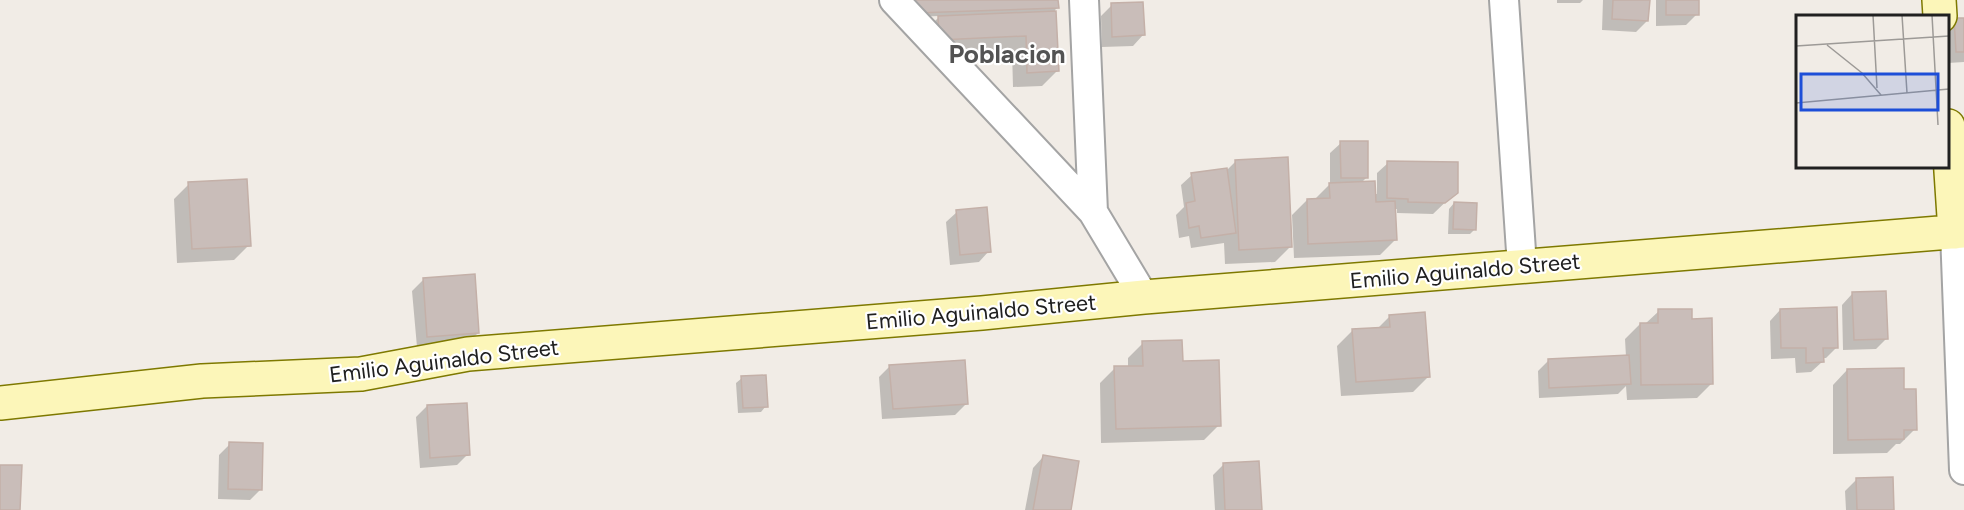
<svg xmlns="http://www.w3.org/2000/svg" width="1964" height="510" viewBox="0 0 1964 510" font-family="Figtree,sans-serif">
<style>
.shadow{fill:#0003}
.building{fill:#c9bdb9;stroke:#c4b0a8;stroke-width:1.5}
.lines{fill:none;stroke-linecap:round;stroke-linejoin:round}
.street-casing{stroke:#a4a4a4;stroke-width:32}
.secondary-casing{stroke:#7e7900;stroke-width:36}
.street{stroke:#fff;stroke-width:28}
.secondary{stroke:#fcf6b9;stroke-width:33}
.labels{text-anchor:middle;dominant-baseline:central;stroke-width:4.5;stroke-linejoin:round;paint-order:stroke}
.street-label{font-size:22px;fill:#202020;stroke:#fff}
.quarter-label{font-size:26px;font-weight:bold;fill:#535353;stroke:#fff}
.inset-road{fill:none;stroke:#9d9a97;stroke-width:1.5}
.view{fill:#1d4ed8;fill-opacity:0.15;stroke:#1d4ed8;stroke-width:3}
.inset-edge{fill:none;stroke:#202020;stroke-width:3}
</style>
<rect width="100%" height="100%" fill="#f1ece6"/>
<!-- shadow -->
<path class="shadow" d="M910,0h147v8l-2,2 2,61 -15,15 -29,1 -1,-36 -87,4 -1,-23 16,-16 -30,1z
M1557,0h26l-3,3h-23z
M1603,0h45l-1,21 -11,11 -34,-2z
M1656,0h41v14l-11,11 -30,1z
M1112,5l31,30 -10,11 -31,1 -1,-31z
M1964,19v43l-16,1v-36l7,-7z
M1341,143l26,34 -6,6 13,11h3v-21l11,-10 68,29 -23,22 -36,-1v-4h-3l1,31 -15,15 -86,3 -2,-43 15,-15h7l16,-16v-31z
M1236,161l54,86 -15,15 -50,2 -1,-21 -33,5 -2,-12 -10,2 -3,-23 8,-8 -3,-22 11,-10 35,-5z
M189,184l60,61 -15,15 -57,3 -3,-64z
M1454,203l21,26 -5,5h-22l1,-25z
M957,212l32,39 -10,11 -29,3 -4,-43z
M423,280l55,53 -11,11 -50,3 -5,-56z
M1852,294l35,44 -11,11 -33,1 -1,-45z
M1780,310l57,37 -11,11h-4v4l-11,10 -15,1 -1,-15 -24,1 -1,-38z
M1659,311l32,9 21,63 -15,15 -70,2 -1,-14 -8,8 -79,4 -1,-27 10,-10 78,-4 -1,-18 15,-15h5z
M1390,316l38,61 -15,15 -72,4 -4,-50 15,-15 25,-2z
M1143,343l38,20 38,62 -15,15 -103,3 -1,-60 15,-15h13v-10z
M890,366l76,38 -11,11 -73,4 -3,-42z
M1847,370l56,20 12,39 -15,15h-4l-9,9 -54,1v-69z
M742,378l24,28 -5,6 -23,1 -2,-30z
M427,406l41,48 -11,11 -37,3 -4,-51z
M230,444l31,45 -11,11 -32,-1 1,-44z
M1043,457l26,53h-44l8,-42z
M1224,464l35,46h-44l-2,-35z
M1856,480l37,30h-47l-1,-19z"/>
<!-- building -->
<path class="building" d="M915,0h143l1,8 -144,5z
M1613,0h37l-2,21 -36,-2z
M1666,0h33v15h-33z
M1143,2l2,33 -33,2 -1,-34z
M1056,11l3,60 -32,2 -1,-37 -87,4 -1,-24z
M1954,18h10v34h-8z
M1340,141h28v37h-27z
M1288,157l4,90 -53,3 -4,-90z
M1387,161l71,1v31l-13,10 -37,-1v-3l-21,-1z
M1227,168l9,65 -35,5 -2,-12 -10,2 -3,-25 9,-2 -4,-28z
M247,179l4,67 -59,3 -4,-67z
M1375,181l1,21 19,-1 2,39 -89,4 -1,-45 23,-1 -1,-15z
M1454,202l23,1 -1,27 -23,-1z
M987,207l4,45 -31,3 -4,-45z
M475,274l4,59 -52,4 -4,-59z
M1886,291l2,48 -34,1 -2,-48z
M1837,307l1,41h-15l1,14 -18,1v-15h-25l-1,-39z
M1658,309h34v10l20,-1 1,66 -72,1 -1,-62h18z
M1425,312l5,65 -74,5 -4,-53 38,-2 -1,-12z
M1182,340l1,21 36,-1 2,66 -105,3 -2,-63h29l-1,-25z
M1629,355l2,29 -82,4 -1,-29z
M965,360l3,44 -75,5 -4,-44z
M1904,368v21h12l1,41h-13v9l-56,1 -1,-71z
M766,375l2,32 -25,1 -2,-32z
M467,403l3,52 -40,3 -3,-53z
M229,442l34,1 -1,47 -34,-1z
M1043,455l36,6 -8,49h-38z
M1259,461l3,49h-37l-2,-47z
M0,465h22l-2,45h-20z
M1893,477l1,33h-37l-1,-32z"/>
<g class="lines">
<!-- street casing -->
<g class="street-casing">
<path id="street" d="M894,0l199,212 51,85
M1084,0l9,212
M1504,0l18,266
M1955,232l9,238"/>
</g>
<!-- secondary casing -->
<g class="secondary-casing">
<path id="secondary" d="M1939,0l1,16
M1948,126l7,106
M0,403l202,-22 159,-7 107,-20 514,-41 162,-16 820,-66"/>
</g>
<!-- street -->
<use href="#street" class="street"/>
<!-- secondary -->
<use href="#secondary" class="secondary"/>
</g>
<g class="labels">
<!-- street labels -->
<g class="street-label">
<text transform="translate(1465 271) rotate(-5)">Emilio Aguinaldo Street</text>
<text transform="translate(981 312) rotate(-5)">Emilio Aguinaldo Street</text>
<text transform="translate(444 361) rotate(-7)">Emilio Aguinaldo Street</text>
</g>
<!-- quarter labels -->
<g class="quarter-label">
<text x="1007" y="54">Poblacion</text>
</g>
</g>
<!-- overview -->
<g transform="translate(1796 15)">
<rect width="153" height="153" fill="#f1ece6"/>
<path class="inset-road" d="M77,0l4,73M106,0l5,78M136,0l6,110M31,30l35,28 19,22M0,31l153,-10M0,88l153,-14"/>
<path class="view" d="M5,59h137v36h-137z"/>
<rect width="153" height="153" class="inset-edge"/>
</g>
</svg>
